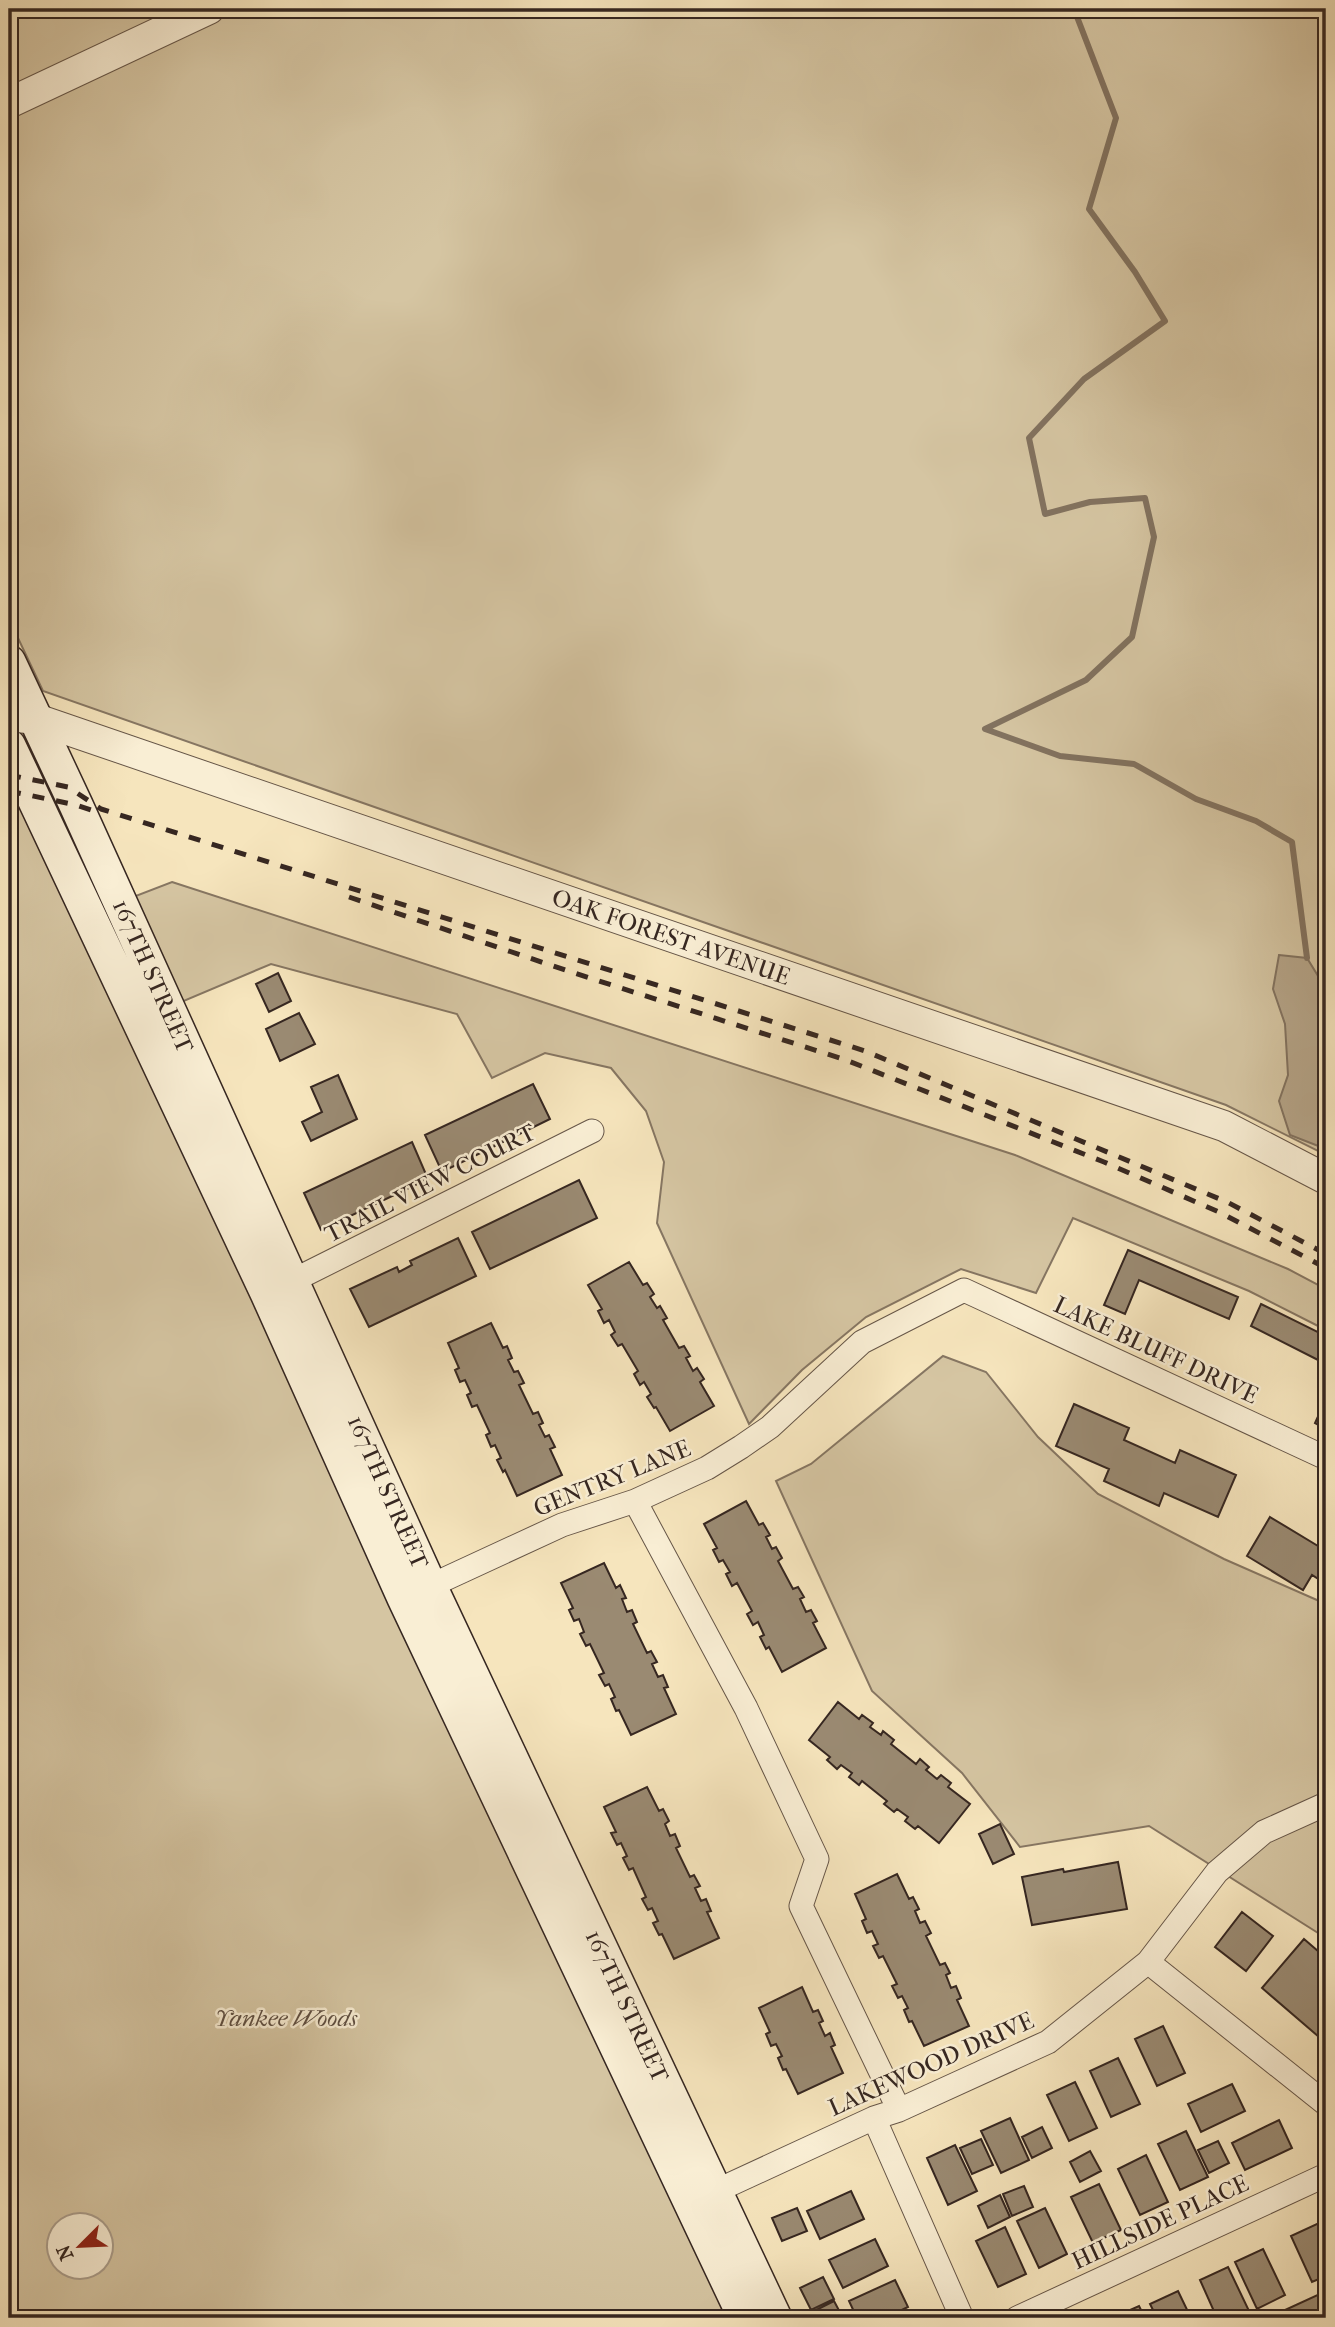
<svg xmlns="http://www.w3.org/2000/svg" width="1335" height="2327" viewBox="0 0 1335 2327" font-family="'IM FELL French Canon',serif">
<style>
.green{fill:#d5c5a2;stroke:#867662;stroke-width:2;fill-rule:evenodd}
.water{fill:#b5a488;stroke:#82725f;stroke-width:2}
.lines{fill:none;stroke-linecap:round;stroke-linejoin:round}
.stream{stroke:#82725f;stroke-width:6}
.building{fill:#9a8a72;stroke:#362721;stroke-width:2}
.minor-casing{stroke:#665648;stroke-width:25}
.tertiary-casing{stroke:#665648;stroke-width:32}
.secondary-casing{stroke:#362721;stroke-width:36}
.minor{stroke:#f9eed4;stroke-width:23}
.tertiary{stroke:#f9eed4;stroke-width:30}
.secondary{stroke:#f9eed4;stroke-width:33}
.rail{stroke:#362721;stroke-width:5;stroke-dasharray:12 12;stroke-linecap:butt}
.labels{text-anchor:middle;dominant-baseline:central;stroke-width:5;stroke-linejoin:round;paint-order:stroke}
.street-label{font-size:24px;fill:#362721;stroke:#f9eed4}
.park-label{font-size:24px;font-style:italic;fill:#5e4e41;stroke:#f9eed4}
</style>
<rect width="100%" height="100%" fill="#f6e5bd"/>
<filter id="stains"><feTurbulence type="fractalNoise" baseFrequency=".00286" numOctaves="4"/><feColorMatrix values="0 0 0 0 .2 0 0 0 0 .09 0 0 0 0 .02 0 0 0 .5 -.17"/></filter>
<radialGradient id="worn" r=".72"><stop offset=".6" stop-color="#630" stop-opacity="0"/><stop offset="1" stop-color="#630" stop-opacity=".3"/></radialGradient>
<!-- green -->
<path class="green" d="M9,9h1317v1146l-100,-50 -1183,-414 -34,-72z
M9,777l723,1541h-723zM60,2226h42v42h-42z
M172,882l843,273 273,114 38,20v41l-77,-39 -176,-73 -37,75 -75,-24 -95,48 -64,53 -53,54 -92,-201 7,-61 -18,-51 -35,-43 -66,-15 -53,25 -35,-64 -186,-50 -92,39 -46,-106z
M943,1356l43,16 52,65 60,57 126,65 102,45v334l-177,-112 -129,21 -58,-74 -90,-82 -96,-210 35,-17z"/>
<!-- water -->
<path class="water" d="M1279,955l28,3 19,31v160l-36,-14 -11,-34 9,-26 -3,-51 -12,-35z"/>
<g class="lines">
<!-- stream -->
<path class="stream" d="M1074,9l42,109 -27,91 46,63 30,49 -81,58 -55,59 16,76 45,-12 55,-4 9,39 -22,100 -46,43 -101,49 75,27 74,8 62,35 60,22 36,21 15,116"/>
</g>
<!-- building -->
<path class="building" d="M278,973l13,28 -22,11 -13,-28z
M299,1013l16,31 -35,17 -14,-32z
M338,1075l19,44 -46,22 -9,-19 20,-10 -11,-25z
M533,1084l17,35 -108,53 -17,-37z
M412,1142l16,37 -107,51 -17,-37z
M579,1180l18,38 -107,51 -18,-37z
M458,1238l18,38 -107,51 -19,-38 47,-22 2,5 13,-7 -2,-4z
M1128,1250l110,47 -9,22 -90,-39 -14,34 -21,-9z
M629,1262l14,23 4,-2 7,11 -4,3 7,11 3,-2 7,12 -4,2 16,28 5,-2 6,10 -4,2 7,13 4,-3 7,11 -4,3 14,24 -44,25 -14,-24 -2,1 -7,-11 4,-3 -7,-12 -4,3 -6,-11 4,-3 -16,-27 -4,2 -7,-11 4,-3 -6,-12 -5,3 -6,-12 4,-2 -14,-24z
M1261,1304l65,32v28l-75,-38z
M491,1323l12,25 4,-2 5,12 -4,2 6,12 4,-1 6,12 -5,2 14,29 5,-2 5,11 -4,2 6,12 4,-2 6,12 -5,2 12,26 -45,21 -12,-26 -2,2 -6,-12 4,-2 -6,-13 -4,2 -5,-12 4,-2 -13,-28 -5,2 -5,-12 4,-2 -6,-13 -5,2 -5,-12 4,-2 -11,-25z
M1326,1399v30l-11,-6z
M1074,1404l55,24 -5,12 51,23 5,-13 56,25 -18,42 -54,-24 -5,13 -55,-25 5,-12 -53,-23z
M746,1501l13,24 4,-2 7,12 -4,2 6,12 4,-2 6,11 -4,3 15,28 5,-2 6,10 -4,2 6,13 5,-2 6,11 -4,2 13,25 -44,24 -13,-25 -3,2 -6,-12 4,-2 -6,-13 -5,3 -6,-11 5,-3 -15,-28 -5,3 -6,-12 4,-2 -7,-12 -4,2 -6,-12 4,-2 -13,-24z
M1270,1517l53,32 3,-4v39l-14,-9 -9,15 -56,-34z
M604,1563l12,25 4,-3 6,13 -4,1 5,13 5,-2 5,12 -4,2 14,29 4,-2 6,11 -5,2 6,13 5,-2 5,12 -4,1 12,26 -45,21 -12,-25 -3,1 -5,-12 4,-2 -6,-13 -4,2 -6,-11 5,-2 -14,-29 -4,2 -6,-12 4,-2 -5,-13 -5,2 -5,-11 4,-2 -12,-25z
M838,1702l21,17 3,-4 11,8 -3,4 11,8 2,-4 11,9 -3,4 25,20 4,-5 9,8 -3,3 11,9 4,-4 10,8 -3,4 22,17 -31,39 -21,-17 -3,3 -10,-8 3,-4 -11,-8 -3,3 -10,-8 3,-3 -25,-20 -3,4 -10,-8 3,-4 -11,-8 -4,4 -10,-9 3,-3 -21,-17z
M647,1787l12,24 4,-2 6,12 -4,3 5,12 5,-2 5,12 -4,2 14,29 4,-2 6,11 -5,2 6,13 5,-2 5,12 -4,1 12,26 -45,21 -12,-25 -3,1 -6,-12 5,-2 -6,-13 -4,2 -6,-11 4,-2 -13,-29 -4,2 -6,-12 4,-2 -6,-13 -4,2 -6,-12 5,-1 -12,-25z
M1000,1824l14,30 -21,10 -14,-30z
M1118,1862l9,47 -95,16 -10,-48 41,-8 1,3z
M897,1874l12,25 4,-2 6,12 -4,2 5,12 5,-2 6,12 -5,3 14,29 5,-2 5,10 -4,2 5,13 5,-2 5,12 -4,2 12,26 -45,20 -12,-25 -3,1 -5,-12 4,-2 -6,-12 -4,2 -6,-12 5,-2 -14,-28 -4,2 -6,-12 5,-2 -6,-13 -5,2 -5,-12 4,-2 -11,-25z
M1242,1912l31,24 -27,35 -31,-24z
M1304,1939l22,19v85l-64,-55z
M802,1987l11,25 5,-2 5,11 -4,2 6,13 5,-3 5,12 -4,2 12,26 -45,21 -12,-25 -3,1 -5,-12 4,-2 -6,-12 -5,2 -5,-12 4,-2 -11,-24z
M1163,2026l22,47 -28,13 -22,-47z
M1118,2058l22,46 -29,13 -21,-46z
M1075,2082l22,46 -28,13 -22,-46z
M1232,2084l13,27 -44,21 -13,-28z
M1010,2118l19,42 -28,13 -20,-42z
M1279,2120l13,28 -47,22 -13,-27z
M1042,2127l10,21 -20,10 -10,-21z
M1186,2131l22,46 -28,13 -22,-46z
M981,2139l12,26 -21,9 -12,-26z
M1218,2141l11,22 -20,10 -11,-23z
M955,2145l22,46 -29,14 -21,-47z
M1090,2151l11,20 -21,11 -10,-20z
M1146,2155l22,47 -28,13 -22,-46z
M1099,2184l22,46 -28,13 -22,-46z
M1024,2186l9,21 -21,9 -9,-22z
M851,2191l13,28 -44,20 -13,-28z
M1000,2195l10,22 -22,11 -10,-22z
M797,2208l10,23 -25,10 -10,-23z
M1045,2208l22,46 -28,14 -22,-47z
M1319,2223l7,16v37l-14,6 -21,-46z
M1005,2227l21,47 -28,13 -22,-46z
M875,2239l13,27 -45,22 -14,-28z
M1263,2249l22,46 -28,14 -22,-47z
M1228,2267l22,46 -11,5h-22l-17,-38z
M823,2277l11,22 -23,11 -11,-22z
M895,2280l13,27 -23,11h-28l-8,-17z
M1178,2291l13,27h-34l-7,-14z
M1324,2292l2,5v19l-4,2h-33l-4,-8z
M834,2301l9,17h-25l-4,-7z
M1139,2306l6,12h-33z"/>
<g class="lines">
<!-- minor casing -->
<g class="minor-casing">
<path id="minor" d="M292,1281l300,-150
M635,1501l111,207 71,151 -16,47 98,204
M417,1592l145,-67 73,-24 72,-33 34,-21 29,-20 92,-85 102,-52 362,168
M1148,1962l178,142
M874,2118l88,200
M703,2197l171,-79 25,-8 149,-68 100,-80 69,-90 47,-40 62,-28
M1017,2318l309,-143"/>
</g>
<!-- tertiary casing -->
<g class="tertiary-casing">
<path id="tertiary" d="M9,103l200,-94
M9,716l27,3 1188,407 102,53"/>
</g>
<!-- secondary casing -->
<g class="secondary-casing">
<path id="secondary" d="M9,662l67,143 354,781 345,732
M9,746l258,547 137,305 341,720"/>
</g>
<!-- minor -->
<use href="#minor" class="minor"/>
<!-- tertiary -->
<use href="#tertiary" class="tertiary"/>
<!-- secondary -->
<use href="#secondary" class="secondary"/>
<!-- rail -->
<path class="rail" d="M9,775l59,12 33,22 764,242 362,151 99,52
M9,791l67,14 18,6
M349,897l222,75 275,88 258,102 115,50 107,56"/>
</g>
<g class="labels">
<!-- street labels -->
<g class="street-label">
<text transform="translate(671 937) rotate(19)">OAK FOREST AVENUE</text>
<text transform="translate(153 976) rotate(66)">167TH STREET</text>
<text transform="translate(430 1183) rotate(-27)">TRAIL VIEW COURT</text>
<text transform="translate(1156 1350) rotate(25)">LAKE BLUFF DRIVE</text>
<text transform="translate(612 1478) rotate(-22)">GENTRY LANE</text>
<text transform="translate(388 1492) rotate(66)">167TH STREET</text>
<text transform="translate(627 2006) rotate(65)">167TH STREET</text>
<text transform="translate(931 2064) rotate(-24)">LAKEWOOD DRIVE</text>
<text transform="translate(1160 2222) rotate(-25)">HILLSIDE PLACE</text>
</g>
<!-- park labels -->
<g class="park-label">
<text x="286" y="2018">Yankee Woods</text>
</g>
</g>
<!-- margin -->
<rect width="1335" height="2327" fill="none" stroke="#f6e5bd" stroke-width="35"/>
<rect x="10" y="10" width="1314" height="2306" fill="none" stroke="#362721" stroke-width="3.5"/>
<rect x="18" y="18" width="1300" height="2292" fill="none" stroke="#362721" stroke-width="2"/>
<!-- north arrow -->
<g transform="translate(80 2246) rotate(246)"><circle r="33" fill="#f9eed4" stroke="#ab9e8c" stroke-width="2"/>
<path d="M0-5L12 26L0 18L-12 26Z" fill="#8f2418"/>
<text y="-10" font-size="19" font-weight="bold" text-anchor="middle" fill="#362721">N</text>
</g>
<rect width="100%" height="100%" filter="url(#stains)"/>
<rect width="100%" height="100%" fill="url(#worn)"/>
</svg>
